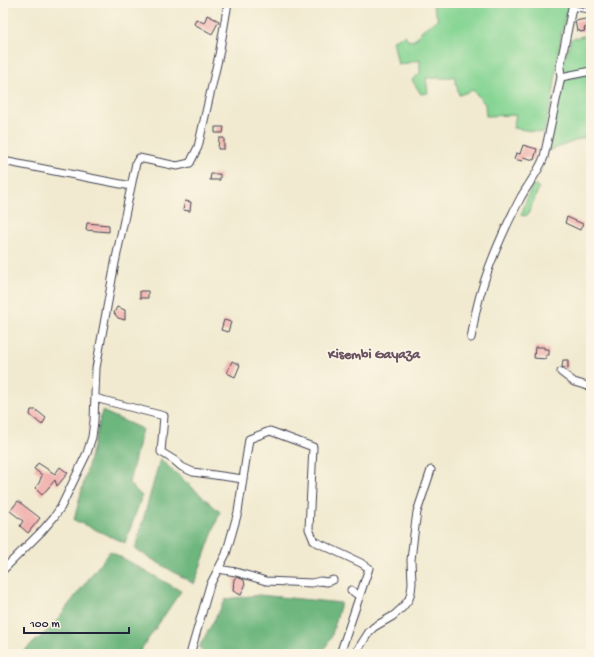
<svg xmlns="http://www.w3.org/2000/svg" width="594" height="657" viewBox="0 0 594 657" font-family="'Gochi Hand',sans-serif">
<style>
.green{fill:#87d594;stroke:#547c68}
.forest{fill:#6db67e;stroke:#486c5c}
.building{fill:#f1b1ae}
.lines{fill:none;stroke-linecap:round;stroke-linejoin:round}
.lane-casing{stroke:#414051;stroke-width:5.5}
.street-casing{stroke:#414051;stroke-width:9}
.lane{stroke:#fff;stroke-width:3.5}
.street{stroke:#fff;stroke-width:7}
.labels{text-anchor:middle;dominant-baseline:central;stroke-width:3.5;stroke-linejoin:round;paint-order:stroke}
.quarter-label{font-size:14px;font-weight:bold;fill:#6a5463;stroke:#fcf5e5}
</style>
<rect width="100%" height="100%" fill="#fcf5e5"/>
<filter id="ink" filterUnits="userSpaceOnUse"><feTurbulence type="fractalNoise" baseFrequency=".025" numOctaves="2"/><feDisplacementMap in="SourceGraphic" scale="8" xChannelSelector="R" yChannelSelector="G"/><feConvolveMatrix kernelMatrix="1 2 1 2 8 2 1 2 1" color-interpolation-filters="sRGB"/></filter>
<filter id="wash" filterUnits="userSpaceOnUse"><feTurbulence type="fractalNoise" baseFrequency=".012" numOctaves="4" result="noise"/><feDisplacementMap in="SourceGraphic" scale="16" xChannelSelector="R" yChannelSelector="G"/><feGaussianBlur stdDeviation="0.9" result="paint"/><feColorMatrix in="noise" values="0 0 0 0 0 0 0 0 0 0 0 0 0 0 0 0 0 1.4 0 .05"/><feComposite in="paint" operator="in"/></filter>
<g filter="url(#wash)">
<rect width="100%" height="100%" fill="#f1ead0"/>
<!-- green -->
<path class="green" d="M432,3h137l-8,32 -9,67 -4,11 -4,20 -31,-5 3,-13 -30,1 -1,-12 -12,-14 -14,5 -5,-19 -6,2h-22l2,15 -7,1 -9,-14 8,-7v-13l-22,5 -5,-25 12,-5 4,6 6,-1 7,-10 16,-11z
M591,34v34l-22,5 -6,-3 -1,-3 9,-28z
M591,74v61l-43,16 15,-72z
M532,185l5,1 2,2 -11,26 -3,2 -4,-1z"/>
<!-- forest -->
<path class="forest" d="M102,411l40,18 -13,54 13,13 -17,47 -51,-23z
M160,459l60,53 -26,72 -59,-35z
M110,551l71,40 -39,57 -1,6h-119l5,-6 23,-19z
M259,595l82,8 -10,35 -9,16h-117l-6,-7 27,-48z"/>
<g id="blocks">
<!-- building -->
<path class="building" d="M207,15l12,6 -7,13 -18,-10 2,-5 8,4z
M591,18v9l-7,1 1,3 -5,1 -1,-2 -2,1 -2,-10z
M215,127h9l-1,6h-8z
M219,138h5v11h-6z
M523,145l14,4 -3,11 -11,-3 -1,4 -8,-2 2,-6 4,1z
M211,174h9v6h-10z
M185,201l6,1 -1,9 -7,-1z
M567,217l16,7 -3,6 -15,-7z
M87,223l22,2v7l-23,-2z
M140,291h8v7h-8z
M117,307l8,3v10l-7,-2 -4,-5z
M224,320l7,2 -3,10 -7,-2z
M535,347h9v2h5v6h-3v4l-12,-1z
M563,360h5v9l-6,-2z
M232,361l8,4 -5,12 -8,-4z
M31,410h5l10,8 -4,7 -12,-10z
M38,463l17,11 5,-7 8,6 -11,13 -2,-6 -13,15 -7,-7 4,-5 3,-8 -8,-6z
M18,501l22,17 -12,15 -8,-7 3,-5 -13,-10z
M237,577l7,3 1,6 -4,9 -8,-4 1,-12z"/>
</g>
</g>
<g filter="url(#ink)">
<use href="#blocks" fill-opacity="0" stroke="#414051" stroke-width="1"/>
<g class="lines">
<!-- lane casing -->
<g class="lane-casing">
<path id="lane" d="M572,8l19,3"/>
</g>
<!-- street casing -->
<g class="street-casing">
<path id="street" d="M561,77l30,-6
M3,161l128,25
M471,338c2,-9 3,-18 5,-27 9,-40 26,-78 45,-114 8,-14 18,-26 23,-40l17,-80 -1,-10 13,-64
M561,372l13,10 17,5
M95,398l69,18 -3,36 13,8 8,7 11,5 50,7
M218,569l18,3 30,9 46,2 8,-2 7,1 6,-2
M3,570l39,-39 12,-14 7,-10 26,-54 5,-16 2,-16 2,-53 19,-105 21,-100 3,-5 38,8 13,-3 8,-16 21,-92 9,-52
M351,590l8,6
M194,654l-3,-3 19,-66 16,-31 12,-42 11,-73 21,-8 43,16 -4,82 5,12 47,22 8,5 -29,86
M355,654l14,-22 5,-5 19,-11 9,-8 7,-9 2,-7 1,-9 -1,-23 3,-26 3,-22 14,-42"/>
</g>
<!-- lane -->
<use href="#lane" class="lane"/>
<!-- street -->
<use href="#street" class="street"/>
</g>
</g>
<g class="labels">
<!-- quarter labels -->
<g class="quarter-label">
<text x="374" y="355">Kisembi Gayaza</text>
</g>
</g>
<!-- margin -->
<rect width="594" height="657" fill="none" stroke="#fcf5e5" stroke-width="16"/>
<!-- scale -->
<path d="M24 627v6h105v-6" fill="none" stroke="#22223b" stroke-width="2"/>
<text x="30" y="627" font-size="12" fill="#22223b" stroke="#fcf5e5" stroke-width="3" paint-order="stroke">100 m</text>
</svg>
